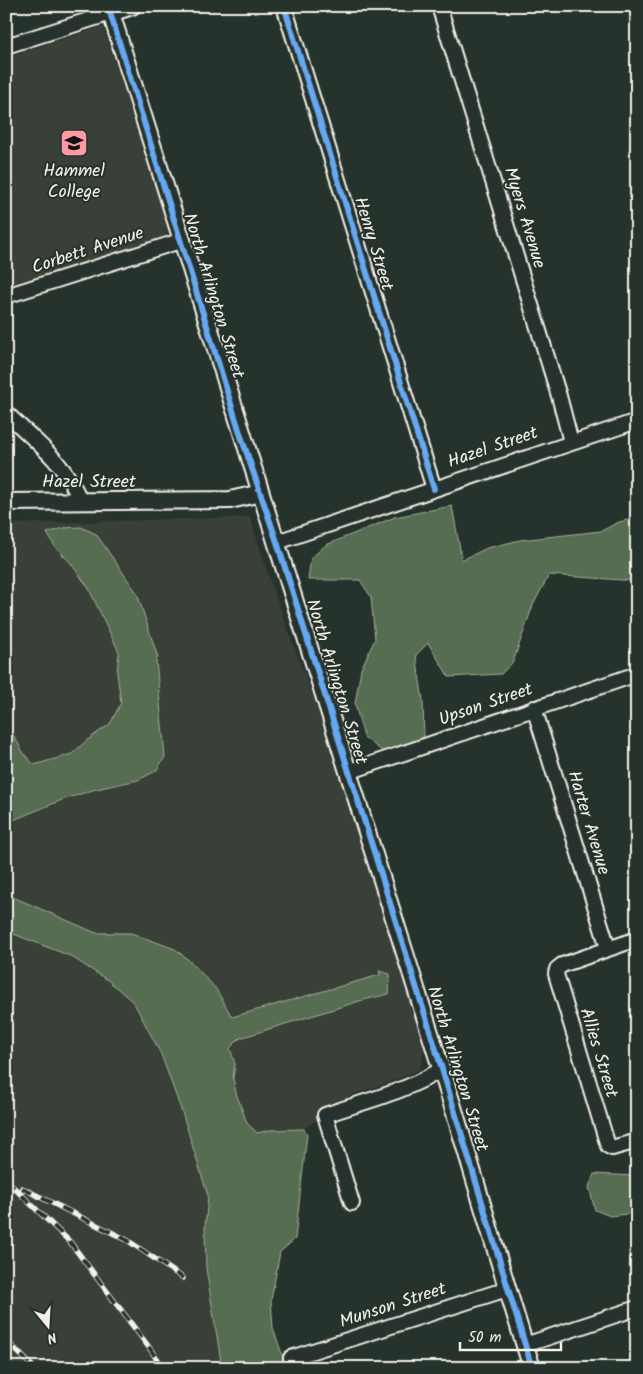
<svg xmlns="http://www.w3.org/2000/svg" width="643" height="1374" viewBox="0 0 643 1374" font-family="Kalam,sans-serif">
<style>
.built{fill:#394137}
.green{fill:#576d51;stroke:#a6af9c}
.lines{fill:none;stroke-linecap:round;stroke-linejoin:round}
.minor-casing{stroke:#f4f1e8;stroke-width:18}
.tertiary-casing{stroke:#f4f1e8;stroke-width:20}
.secondary-casing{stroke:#f4f1e8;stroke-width:22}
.minor{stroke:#26332d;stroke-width:14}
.tertiary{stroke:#26332d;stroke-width:16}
.secondary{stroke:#26332d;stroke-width:19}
.rail-casing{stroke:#f4f1e8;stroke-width:5.5}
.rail{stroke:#26332d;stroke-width:4;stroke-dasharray:11;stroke-linecap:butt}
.cycleway-casing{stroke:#26332d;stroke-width:9}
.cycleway{stroke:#66a8f1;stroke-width:6}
.labels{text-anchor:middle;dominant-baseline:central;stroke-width:4;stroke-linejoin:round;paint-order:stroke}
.poi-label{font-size:18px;fill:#f4f1e8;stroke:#26332d}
.street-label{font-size:18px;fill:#f4f1e8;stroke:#26332d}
</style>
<rect width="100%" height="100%" fill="#26332d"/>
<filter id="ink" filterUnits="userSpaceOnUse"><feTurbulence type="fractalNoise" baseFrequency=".02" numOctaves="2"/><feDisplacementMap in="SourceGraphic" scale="10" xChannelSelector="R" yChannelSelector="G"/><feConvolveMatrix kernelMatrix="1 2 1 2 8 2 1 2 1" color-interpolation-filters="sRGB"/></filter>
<g filter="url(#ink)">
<!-- built -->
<path class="built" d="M103,26l66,203 -6,9 -14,9 -143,44v-234z
M250,517l22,70 50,134 62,186 40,143 -4,19 -29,13 -40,13 -47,34 -34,1 -13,3 -10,-10 -11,-30 -4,-15 3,-14 -5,-16 10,-10 123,-38 26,-6 -9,-22v3l-148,42 -16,-28 -41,-40 -44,-16 -35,1 -90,-40v-71l56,-23 34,-11 42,-9 -1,-187 -41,-59 -40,14 14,14 18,25 31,65 -2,21 4,30 -11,21 -24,17 -14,13 -38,11 -10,-11 -14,-23 -4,-9v-198z
M6,931l64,25 39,25 25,22 27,51 22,61 25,81 -3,32 8,83 9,57h-216z"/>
<!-- green -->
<path class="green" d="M452,506l10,54 25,-12 33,-8 81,-9 18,-9 18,-4v63l-88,-6 -16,30 -20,57 -12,12 -52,3 -21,-34 -12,12 7,46 1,39 -42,11 -18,-14 -9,-33 6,-35 14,-30 -4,-42 -11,-17h-52l3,-22 15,-13 69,-28z
M81,527l15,7 41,59 21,65 -2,2 9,97 -9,14 -18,9 -42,9 -34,11 -56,23v-101l18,32 10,11 38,-11 14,-13 24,-17 11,-21 -4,-30 2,-21 -31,-65 -18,-25 -14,-14 -9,-15 17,-5z
M6,894l90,39h35l44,16 17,14 24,26 16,28 148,-42 -1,-4 11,3 -1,20 -26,6 -123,38 -10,10 5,16 -2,14 3,15 11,30 10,10 13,-3 34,-1 3,5 -12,105 -15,13 -9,48 2,28 9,26 2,14h-62l-16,-100 -1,-40 3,-32 -25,-81 -22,-61 -27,-51 -25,-22 -39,-25 -64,-25z
M594,1174l43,2v37l-27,3 -15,-6 -6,-23z"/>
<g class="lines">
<!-- minor casing -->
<g class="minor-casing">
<path id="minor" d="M284,6l150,483
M439,6l120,390 12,46
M6,46l105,-33
M6,296l174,-55
M6,413c28,27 61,51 74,88
M277,542l360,-121
M534,708l74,240
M348,772l289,-98
M637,939l-75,26 -5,4 -1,5 52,172 4,2 25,-7
M352,1203l-27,-88c40,-14 81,-23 117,-46
M525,1345l112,-37
M291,1358l216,-69"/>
</g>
<!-- tertiary casing -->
<g class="tertiary-casing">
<path id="tertiary" d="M132,6l-21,7c107,353 221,703 330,1055 31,99 59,200 91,300
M6,502l224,-2 31,-7"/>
</g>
<!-- secondary casing -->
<g class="secondary-casing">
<path id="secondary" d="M108,6l3,7"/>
</g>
<!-- minor -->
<use href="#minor" class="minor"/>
<!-- tertiary -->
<use href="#tertiary" class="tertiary"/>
<!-- secondary -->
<use href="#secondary" class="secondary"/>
<!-- rail casing -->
<g class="rail-casing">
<path id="rail" d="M6,1180l64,62 81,108 11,18
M22,1188l105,52 56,38
M6,1340l28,28"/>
</g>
<!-- rail -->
<use href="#rail" class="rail"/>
<!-- cycleway casing -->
<g class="cycleway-casing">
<path id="cycleway" d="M108,6l131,424 38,112 165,527 90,299
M284,6l150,483"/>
</g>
<!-- cycleway -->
<use href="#cycleway" class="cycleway"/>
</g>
</g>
<!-- icons -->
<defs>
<g id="school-square" transform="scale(1.4375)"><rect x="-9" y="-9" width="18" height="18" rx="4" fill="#ff9aa2" stroke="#26332d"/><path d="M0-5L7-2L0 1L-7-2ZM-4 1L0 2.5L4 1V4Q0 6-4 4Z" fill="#111"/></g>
</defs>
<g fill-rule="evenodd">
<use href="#school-square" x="74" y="143"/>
</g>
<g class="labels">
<!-- poi labels -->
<g class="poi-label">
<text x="74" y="171">Hammel<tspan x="74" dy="21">College</tspan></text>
</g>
<!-- street labels -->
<g class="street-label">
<text transform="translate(524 218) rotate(73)">Myers Avenue</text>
<text transform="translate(373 244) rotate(73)">Henry Street</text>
<text transform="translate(88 251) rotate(-18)">Corbett Avenue</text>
<text transform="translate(213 296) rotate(73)">North Arlington Street</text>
<text transform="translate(493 448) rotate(-19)">Hazel Street</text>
<text x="89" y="482">Hazel Street</text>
<text transform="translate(336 682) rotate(73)">North Arlington Street</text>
<text transform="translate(486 705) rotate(-19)">Upson Street</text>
<text transform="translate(588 823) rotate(73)">Harter Avenue</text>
<text transform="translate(598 1053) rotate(73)">Allies Street</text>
<text transform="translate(457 1069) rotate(73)">North Arlington Street</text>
<text transform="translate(393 1306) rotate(-18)">Munson Street</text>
</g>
</g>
<!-- margin -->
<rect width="643" height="1374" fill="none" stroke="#26332d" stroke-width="25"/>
<rect x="12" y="12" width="618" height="1349" fill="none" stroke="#f4f1e8" stroke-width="2" filter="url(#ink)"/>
<!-- north arrow -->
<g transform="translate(48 1326) rotate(162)" stroke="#26332d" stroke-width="4" paint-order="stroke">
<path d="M0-4L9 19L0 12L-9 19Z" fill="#f4f1e8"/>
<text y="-8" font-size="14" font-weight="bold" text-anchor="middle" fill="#f4f1e8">N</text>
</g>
<!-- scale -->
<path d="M460 1342v8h101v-8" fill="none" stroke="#f4f1e8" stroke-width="2.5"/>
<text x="468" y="1342" font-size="15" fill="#f4f1e8" stroke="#26332d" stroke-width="4" paint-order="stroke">50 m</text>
</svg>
